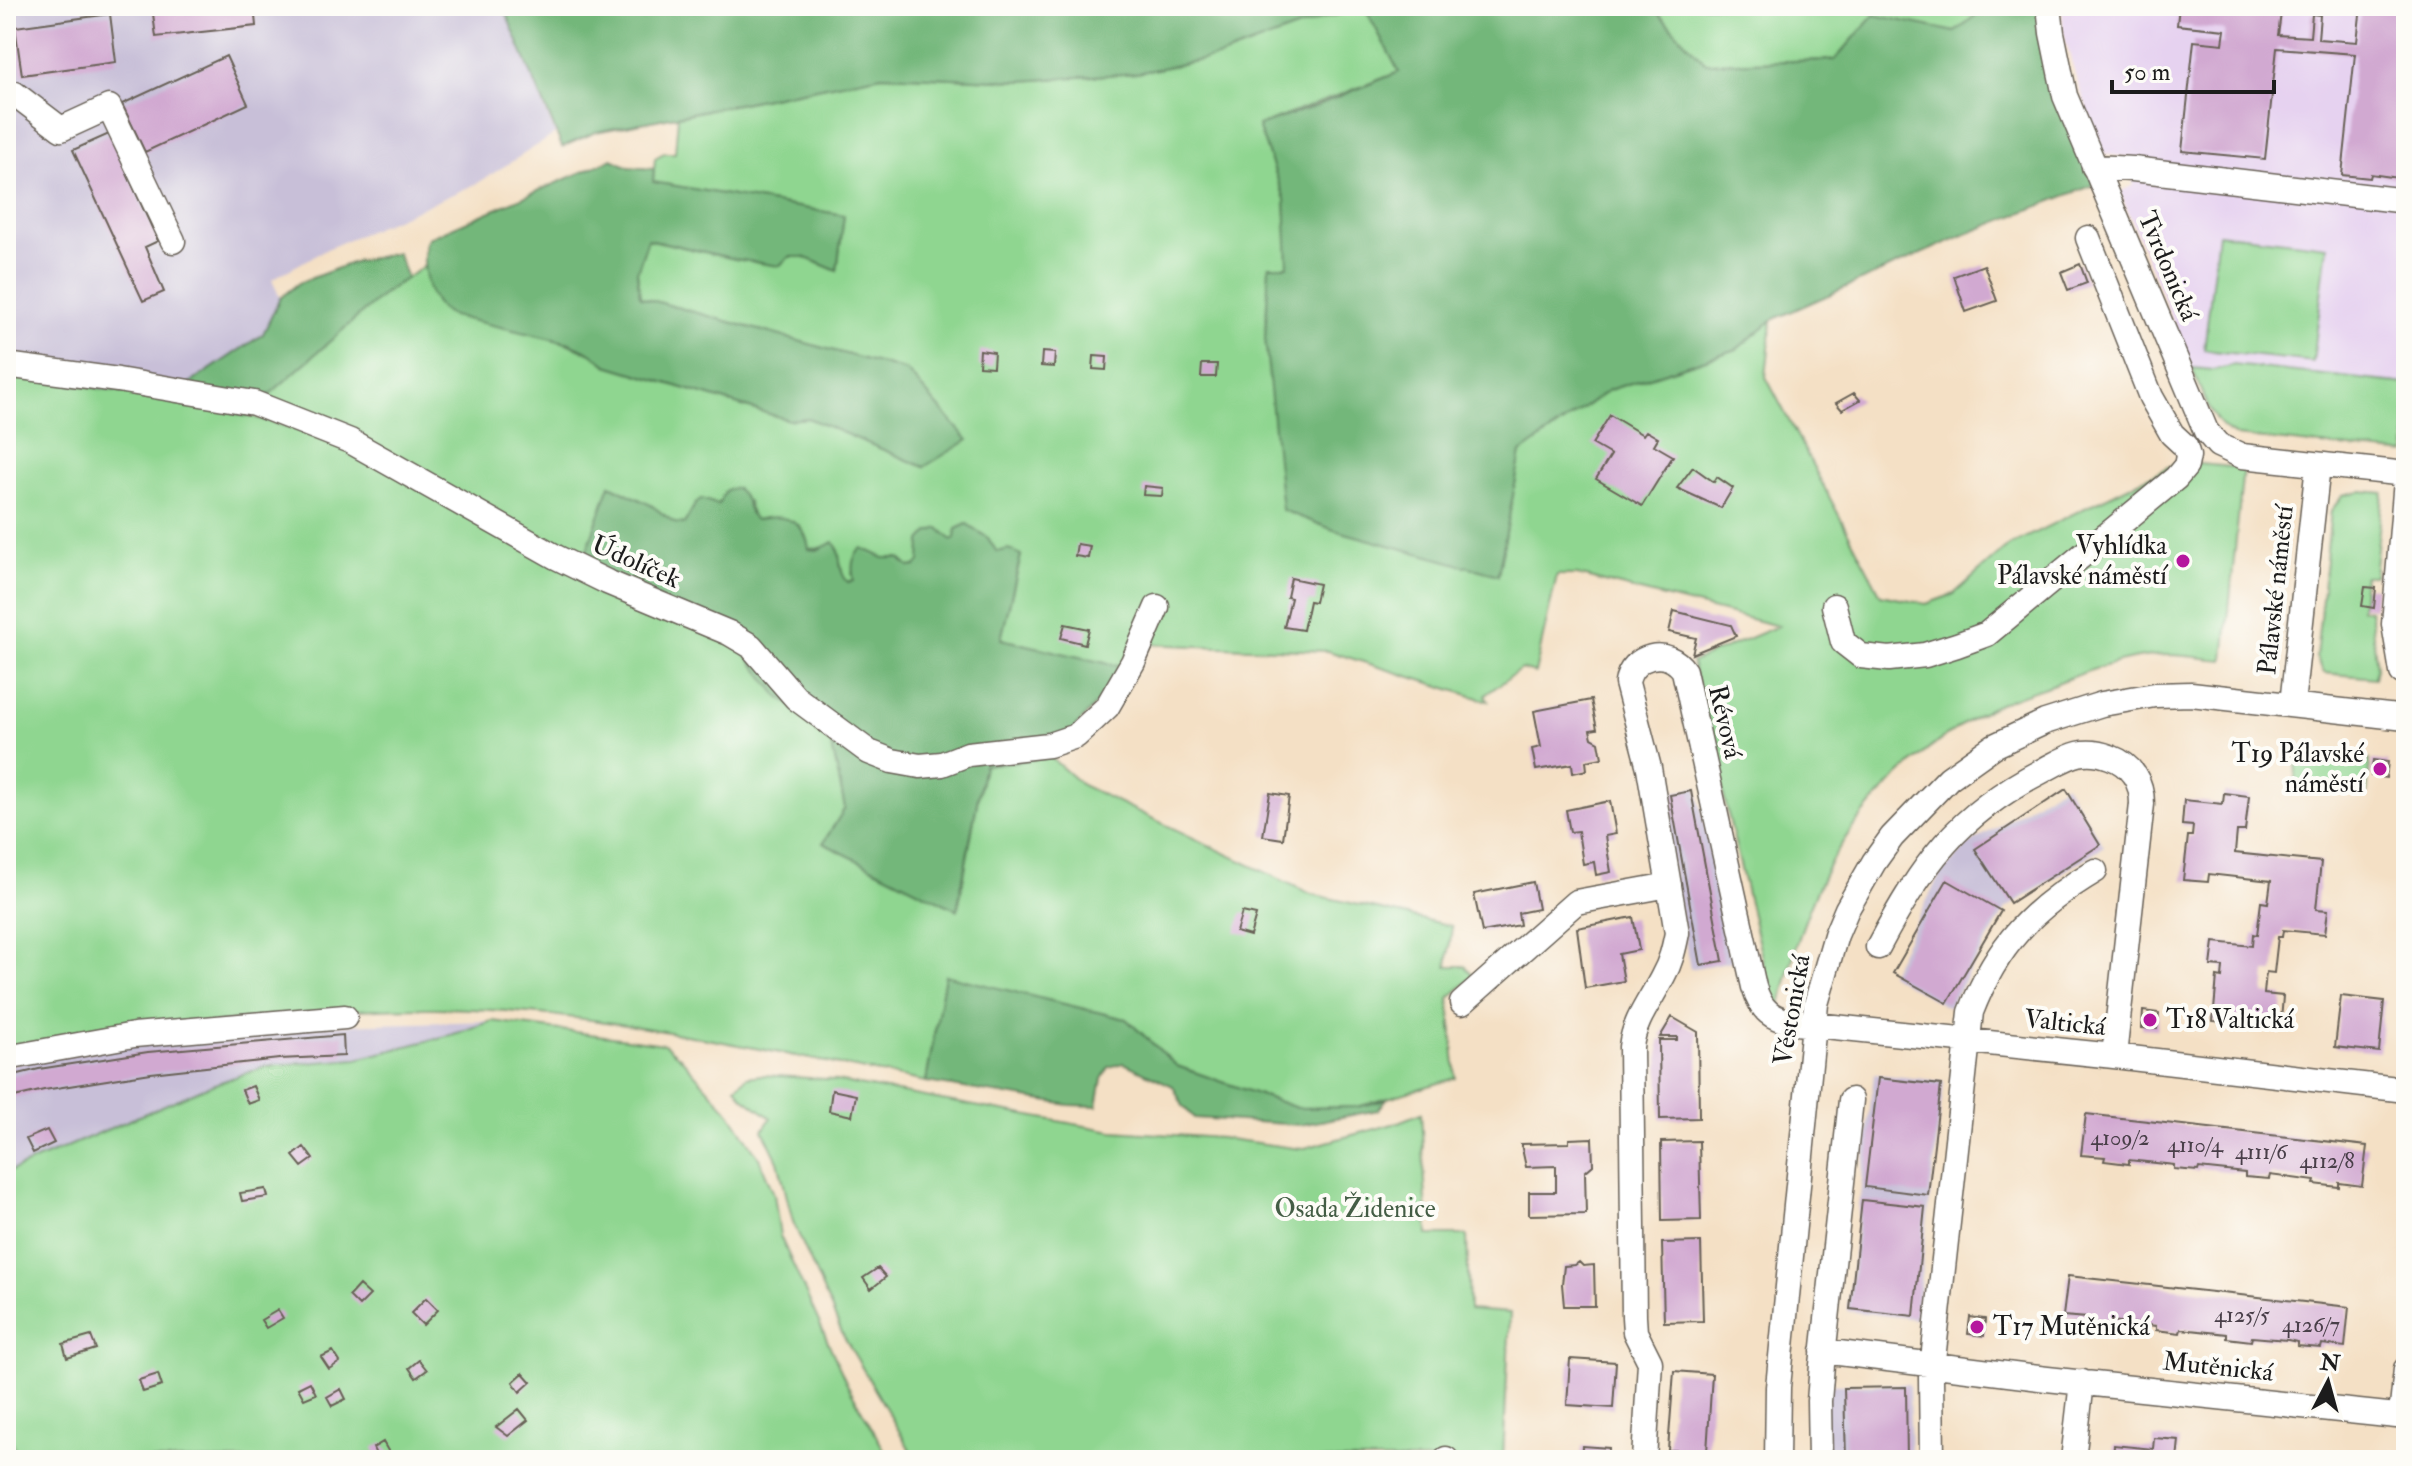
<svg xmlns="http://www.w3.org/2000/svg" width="2412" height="1466" viewBox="0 0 2412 1466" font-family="'IM FELL Double Pica',serif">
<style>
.built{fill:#e6d2f0}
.industrial{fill:#c8bfd8}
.green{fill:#8fd690;stroke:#567956;stroke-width:2}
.forest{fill:#73b77a;stroke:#486a4b;stroke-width:2}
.building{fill:#d1a9d1}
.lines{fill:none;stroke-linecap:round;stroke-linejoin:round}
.minor-casing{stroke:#686157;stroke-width:27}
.minor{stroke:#fff;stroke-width:24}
.poi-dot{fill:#b5179e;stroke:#fdfcf7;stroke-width:3}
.labels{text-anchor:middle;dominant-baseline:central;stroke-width:8;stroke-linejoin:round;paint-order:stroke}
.number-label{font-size:22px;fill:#493f49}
.street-label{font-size:26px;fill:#1c1c1c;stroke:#fdfcf7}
.poi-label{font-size:26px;fill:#1c1c1c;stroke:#fdfcf7;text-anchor:end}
.park-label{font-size:26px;fill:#445d45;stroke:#fdfcf7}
</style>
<rect width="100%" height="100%" fill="#fdfcf7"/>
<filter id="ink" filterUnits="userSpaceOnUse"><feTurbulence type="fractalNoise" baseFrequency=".0125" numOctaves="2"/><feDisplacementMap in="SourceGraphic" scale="16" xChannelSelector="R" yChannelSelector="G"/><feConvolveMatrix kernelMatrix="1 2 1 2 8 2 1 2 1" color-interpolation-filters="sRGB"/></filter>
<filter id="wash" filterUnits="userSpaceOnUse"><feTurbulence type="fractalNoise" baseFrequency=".006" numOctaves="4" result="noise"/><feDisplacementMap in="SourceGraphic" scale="32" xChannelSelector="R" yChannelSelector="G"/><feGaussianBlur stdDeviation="1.8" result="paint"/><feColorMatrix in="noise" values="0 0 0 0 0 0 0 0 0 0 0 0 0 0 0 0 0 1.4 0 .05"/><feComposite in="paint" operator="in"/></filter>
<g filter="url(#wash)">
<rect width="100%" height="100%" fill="#f4e0c5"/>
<!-- built -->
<path class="built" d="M2062,6h344v378l-173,-19 -19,5 -22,-2 -72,-176 13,-7 1,-27 -30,-4 -28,-76 -13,-47z"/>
<!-- industrial -->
<path class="industrial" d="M6,6h497l52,128 -77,49 -151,66 -55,30 8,19 -17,36 -95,64 -162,-23z
M2065,784l39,62 -98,63 -58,99 -59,-34 52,-101 27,-28z
M1697,787l36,174 -43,8 -31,-174z
M492,1021l-38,13 -97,25 -90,7 -58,20 -203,87v-108l165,-26 166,-14z
M1874,1074l70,7 -28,238 -69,-8z
M1909,1384l2,76h-85l-1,-75z"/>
<!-- green -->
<path class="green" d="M1651,6h336l-32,26 -81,-17 -39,45 -130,3z
M1365,7l34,65 -141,54 27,73 4,67h-20l229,309 23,-122 88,-63 128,-41 35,-29 -6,57 115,218 45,9 28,-10 54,-48 170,-84 65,6 -19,192c-18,-1 -37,-5 -55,-5 -38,0 -78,14 -112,28 -22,8 -48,15 -68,26 -61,33 -123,90 -157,151 -26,47 -41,97 -52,149l-14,-8 -2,-35 -72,-304 86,-36 -201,-51h-20l-22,98 -14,-4 -36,26 3,6 -160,-50 -185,-7 -16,24 -126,-29 20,-83 -24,-3 -9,-15 -31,-4 -2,5 -35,22 -3,5 -8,1 -10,-9h-15l-32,15 2,7 -6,2 -5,-5 -6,-31 -29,3 -8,-23c-15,-9 -29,-10 -45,-5l-4,-4 -3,-16 -30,4 -17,-6 -5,4 -12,21 -9,-1 -24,-18 -41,-20 -27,76 -323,-160 127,-110 39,-26 5,30c23,11 46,24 70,31 39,13 72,12 106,39l182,55 19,-2 116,49 -17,-96 -267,-74 -3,-25 10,-33 88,20 44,7 10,-9h15l33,14 7,-56 -191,-33 2,-24 9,-5h11l3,-37 204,-41 139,6 116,-8 84,-17 100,-37z
M2218,233l109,13 -14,116 -109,-12z
M2233,365l173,19v70l-170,-18c-26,-12 -34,-44 -44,-68l22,2z
M6,375l202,29 119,34 414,210 88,83 16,77 -22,35 135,66 26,-144 66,-8 32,28 229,109 141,32 -5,40h18l9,10 -25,22 7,80 -99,29 -60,1 -120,-42 -51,-47 -181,-43 -19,106c-159,-30 -329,-73 -491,-74 -144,-1 -287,25 -429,43z
M2362,491l21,2 -9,83h-10l-3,33 9,1 7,58 -2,10 -51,-5 -8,-16 15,-146 12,-16z
M2298,752l72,8 -3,34 -73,-8z
M492,1021l172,23 16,13 50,56 29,45 15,36 6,42 67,148 43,76h-873l-11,-43v-244l203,-87 58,-20 90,-7 97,-25z
M761,1075l64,4 288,52 108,7 80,11 92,-25 28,-11 7,122h39l2,75 41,3 -7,147h-587l-73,-125 -50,-113 -15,-61 -15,-31 8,-12 -28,-21 -7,-10 11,-10z"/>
<!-- forest -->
<path class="forest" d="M503,6h560l41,3 12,-3h535l55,57 129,-3 39,-45 81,17 32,-26h58l49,179 -128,49 -194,86 -35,29 -128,41 -88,63 -23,122 -164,-45 -52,-20 -17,-172 4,-72h19l-3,-67 -27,-73 58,-20 83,-34 -34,-64 -44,11 -100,37 -84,17 -116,8 -139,-6 -286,57 -34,15z
M612,159l17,8 25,2 -1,13 191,33 -7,56 -33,-14h-15l-10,9 -44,-7 -87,-20 -11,33 3,25 267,74 61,69 -44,27 -116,-49 -19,2 -182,-55 -17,-13 -20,-9 -118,-27c-8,-5 -15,-9 -19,-18 -8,-14 -13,-45 -5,-60z
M397,253l10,25 -20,13 -142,125 -37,-12 -40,-6 95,-64 17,-36 19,-15 55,-21z
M610,485l41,20 24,18 9,1 12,-21 6,-4 16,6 8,-15 10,-2c16,14 9,23 19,32 27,-7 50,-1 54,29l8,1 17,-8c9,12 3,30 14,40l6,-2c-3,-12 -3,-24 8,-32l22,10h15l10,9 7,-1 4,-5 1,-20 8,-9 10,-4 13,12 3,-2 1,-9 11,-5 21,14 9,14 12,-3 12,6 -20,84 126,29 -77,89 -66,8 -27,145 -134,-67 22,-35 -16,-77 -50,-34 -38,-49 -158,-87z
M945,975l181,44 51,47 120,42 60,-1 29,-7 -8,10 -78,15 -106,-7 -11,-12 -10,-20 -49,-23 -15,4 -7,12 -5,27 -28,-1 -143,-23z"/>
<g id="blocks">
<!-- building -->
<path class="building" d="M152,6h102l2,20 -100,11z
M2179,6h103l-4,29 32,2 2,-23 8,1 -2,24 39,3 4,-36h45v173l-35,-5 -1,4 -28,-3 13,-121 -78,-6 -12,111 -83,-8 12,-110 29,3 2,-14 -48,-5z
M110,14l6,48 -94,13 -7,-48z
M226,56l22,48 -103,48 -23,-48z
M109,134l49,107 -13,6 19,45 -21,9 -70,-151z
M2080,264l7,19 -19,7 -7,-18z
M1984,265l13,36 -31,11 -12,-36z
M980,350l14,2 -1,15 -14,-1z
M1042,352l13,1 -1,14 -13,-1z
M1094,356l13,1 -1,13 -13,-1z
M1202,364h15l-1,13h-15z
M1854,393l6,7 -18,10 -6,-7z
M1610,415l33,20 3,-4 12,7 -4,7 19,11 -31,50 -46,-27 15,-24 -19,-11z
M1693,467l21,15 3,-5 16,11 -12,20 -44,-20z
M1144,486l19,2 -1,8 -19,-1z
M1077,544l13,2 -2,12 -13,-2z
M1291,578l28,6 -4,18 -6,-1 -6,29 -19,-3 7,-29 -4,-1z
M2365,587l11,1 -2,20 -12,-2z
M1674,611l57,14 5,11 -44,18 4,-16 -27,-6z
M1065,624l24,5 -4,15 -24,-6z
M1591,700l6,29 -7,1 2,8 7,4 3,16 -16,3 1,9 -14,3 -1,-9 -36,6 -4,-21 9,-2 -7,-36z
M2373,760l15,2 -2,16 -15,-2z
M2066,789l34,56 -90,58 -35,-54z
M1691,791l32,170 -22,4 -31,-170z
M1270,793l19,3 -6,43 -20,-3z
M2224,793l25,3 -4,35h-8l-2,22 86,9 -5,47 12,1 -3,24 -42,-4 -1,7h-4l-4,36 -8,-1 -2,22 19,2 -2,25 -43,-5 -1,8 -24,-3 4,-44 5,1 1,-11 -12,-1 3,-24 38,4 1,-12 4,1 4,-33 7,1 3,-22 -62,-7 -1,8 -25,-2 5,-44h4l1,-10 -11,-1 2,-25 39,4z
M1610,801l6,33 -11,2 6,36 -15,3 -2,-13 -11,2 -5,-33 -8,1 -4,-22z
M1947,880l54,31 -54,92 -54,-30z
M1533,882l5,27 -20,4 2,12 -38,7 -8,-38z
M1242,912l14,3 -6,21 -14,-4z
M1633,917l6,33 -20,4 5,27 -39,7 -8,-60z
M2341,996l43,5 -5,51 -44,-5z
M2143,1011l16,2 -2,16 -15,-1z
M1672,1017l26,15 1,86 -39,1 -1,-79h18v-3h-17z
M343,1035l1,21 -65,3 -128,14 -107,17 -38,9v-22l33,-8 109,-17z
M1878,1078l63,7 -13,110 -63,-8z
M253,1086l6,14 -11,4 -6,-14z
M832,1090l24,5 -4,21 -23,-5z
M2086,1114l281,32 -5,40 -23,-3v4l-25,-3 1,-3 -45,-6 -1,4 -24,-2v-4l-46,-5 -1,3 -24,-2v-4l-45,-5v4l-25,-3 1,-4 -24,-2z
M47,1130l7,13 -21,10 -7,-14z
M1592,1138l1,27 -8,7 1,42 -57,1v-23h27v-26l-30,1 -5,-23 48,-1v-4z
M1699,1141l2,79 -39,1 -1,-79z
M304,1147l9,12 -11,8 -9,-11z
M266,1189l2,8 -26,4 -2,-8z
M1862,1200l63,7 -11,109 -64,-7z
M1701,1242l2,79 -39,1 -2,-79z
M1579,1262l4,4 11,-1 1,41h-31l-2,-22 2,-18 11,-1z
M878,1268l8,9 -15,12 -8,-11z
M2068,1276l281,31 -4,40 -23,-3 -1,4 -24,-2v-4l-9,-2 -36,-3 -1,4 -24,-3v-4l-46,-5 -1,4 -24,-3v-4l-45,-5v4l-25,-3 1,-4 -24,-2z
M359,1285l11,10 -11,11 -10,-10z
M426,1298l12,12 -15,15 -12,-12z
M278,1310l5,8 -17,10 -5,-8z
M1970,1317l15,2 -1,17 -16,-2z
M91,1336l5,13 -29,9 -4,-14z
M333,1351l7,11 -11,7 -8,-12z
M1570,1359l46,3 -3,46 -46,-3z
M419,1360l8,10 -11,8 -7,-10z
M1674,1371l38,3 -5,78 -39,-2z
M523,1373l8,9 -11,10 -7,-10z
M158,1374l4,12 -19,6 -4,-12z
M310,1382l6,12 -12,5 -6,-11z
M1906,1387l1,73h-61l-2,-72z
M341,1389l5,10 -14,7 -5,-9z
M519,1409l9,11 -20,16 -12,-9z
M2154,1438l25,2 -2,20h-64l1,-15 39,4z
M383,1442l8,14 -4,2 -2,-3 -7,4 -5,-11z
M1582,1446l27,2 -1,12h-27z"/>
</g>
</g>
<g filter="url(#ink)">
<use href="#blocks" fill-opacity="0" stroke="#686157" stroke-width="2"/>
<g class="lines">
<!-- minor casing -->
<g class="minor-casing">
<path id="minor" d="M2049,6l3,27 13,63 141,335 12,14 24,11 164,18
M6,91l9,3 46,35 48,-22 64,134
M2094,167l39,2 273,32
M6,365l112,15 136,23 96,38 206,116 51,25 122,51 22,13 45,52 73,54 23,9 28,5 22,-2 26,-10 81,-9 27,-9 31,-29 26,-45 24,-55
M1834,606l9,36 18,14 28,3 36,-4 32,-10 30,-11 189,-156 10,-12 2,-10 -3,-10 -13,-12 -21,-37 -63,-159
M2402,672l-8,-48 12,-144
M2292,704l26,-239
M1878,947c44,-82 78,-132 164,-176 25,-13 39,-25 68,-14 22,8 32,25 32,47l-28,252
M1462,1003l114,-101 93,-17
M6,1058l128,-23 211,-18
M1823,1351l224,28 359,38
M2401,1417l5,-48
M1446,1460v-1
M1644,1460l6,-98 -15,-30 -1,-15 -3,-270c3,-27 20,-47 32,-71 8,-14 11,-28 14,-43l-28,-165 -22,-85c4,-28 41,-37 57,-12l70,316c7,24 18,32 42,36l318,33 292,34
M1777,1460l1,-73 38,-383 20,-69 11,-26 27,-47 18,-25 57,-59 45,-32 51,-24 57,-18 53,-9 36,-1 215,24
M1820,1460l-1,-59 3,-36 29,-265
M1932,1460l-1,-82 40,-366c26,-68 62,-104 124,-141
M2073,1460l9,-78"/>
</g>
<!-- minor -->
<use href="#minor" class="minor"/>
</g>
</g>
<!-- markers -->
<g class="poi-dot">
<circle cx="2183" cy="561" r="8"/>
<circle cx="2380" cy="769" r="8"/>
<circle cx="2150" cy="1020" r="8"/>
<circle cx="1977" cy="1327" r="8"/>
</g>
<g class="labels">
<!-- number labels -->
<g class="number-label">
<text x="2120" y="1138">4109/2</text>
<text x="2195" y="1145">4110/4</text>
<text x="2261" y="1152">4111/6</text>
<text x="2327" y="1161">4112/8</text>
<text x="2242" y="1315">4125/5</text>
<text x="2311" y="1325">4126/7</text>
</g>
<!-- street labels -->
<g class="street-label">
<text transform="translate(2168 266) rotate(67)">Tvrdonická</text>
<text transform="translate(636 562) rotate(24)">Údolíček</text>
<text transform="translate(2276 590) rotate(-84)">Pálavské náměstí</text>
<text transform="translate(1725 722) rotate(77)">Révová</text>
<text transform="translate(1792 1010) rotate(-80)">Věstonická</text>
<text transform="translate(2065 1023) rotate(6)">Valtická</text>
<text transform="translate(2218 1367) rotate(6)">Mutěnická</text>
</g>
<!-- poi labels -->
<g class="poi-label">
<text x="2167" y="546">Vyhlídka<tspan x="2167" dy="30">Pálavské náměstí</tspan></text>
<text x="2364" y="754">T19 Pálavské<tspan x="2364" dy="30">náměstí</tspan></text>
<text x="2166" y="1020" text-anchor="start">T18 Valtická</text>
<text x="1993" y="1327" text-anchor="start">T17 Mutěnická</text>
</g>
<!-- park labels -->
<g class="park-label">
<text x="1355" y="1209">Osada Židenice</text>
</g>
</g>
<!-- margin -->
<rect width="2412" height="1466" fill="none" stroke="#fdfcf7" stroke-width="32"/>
<!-- north arrow -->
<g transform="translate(2328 1382) rotate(6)" stroke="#fdfcf7" stroke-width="6" paint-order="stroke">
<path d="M0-6L14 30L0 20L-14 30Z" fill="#1c1c1c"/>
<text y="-12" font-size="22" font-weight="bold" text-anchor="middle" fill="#1c1c1c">N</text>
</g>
<!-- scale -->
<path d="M2112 80v12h162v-12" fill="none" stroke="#1c1c1c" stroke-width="4"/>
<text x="2124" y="80" font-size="24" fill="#1c1c1c" stroke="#fdfcf7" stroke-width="6" paint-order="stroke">50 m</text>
</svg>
